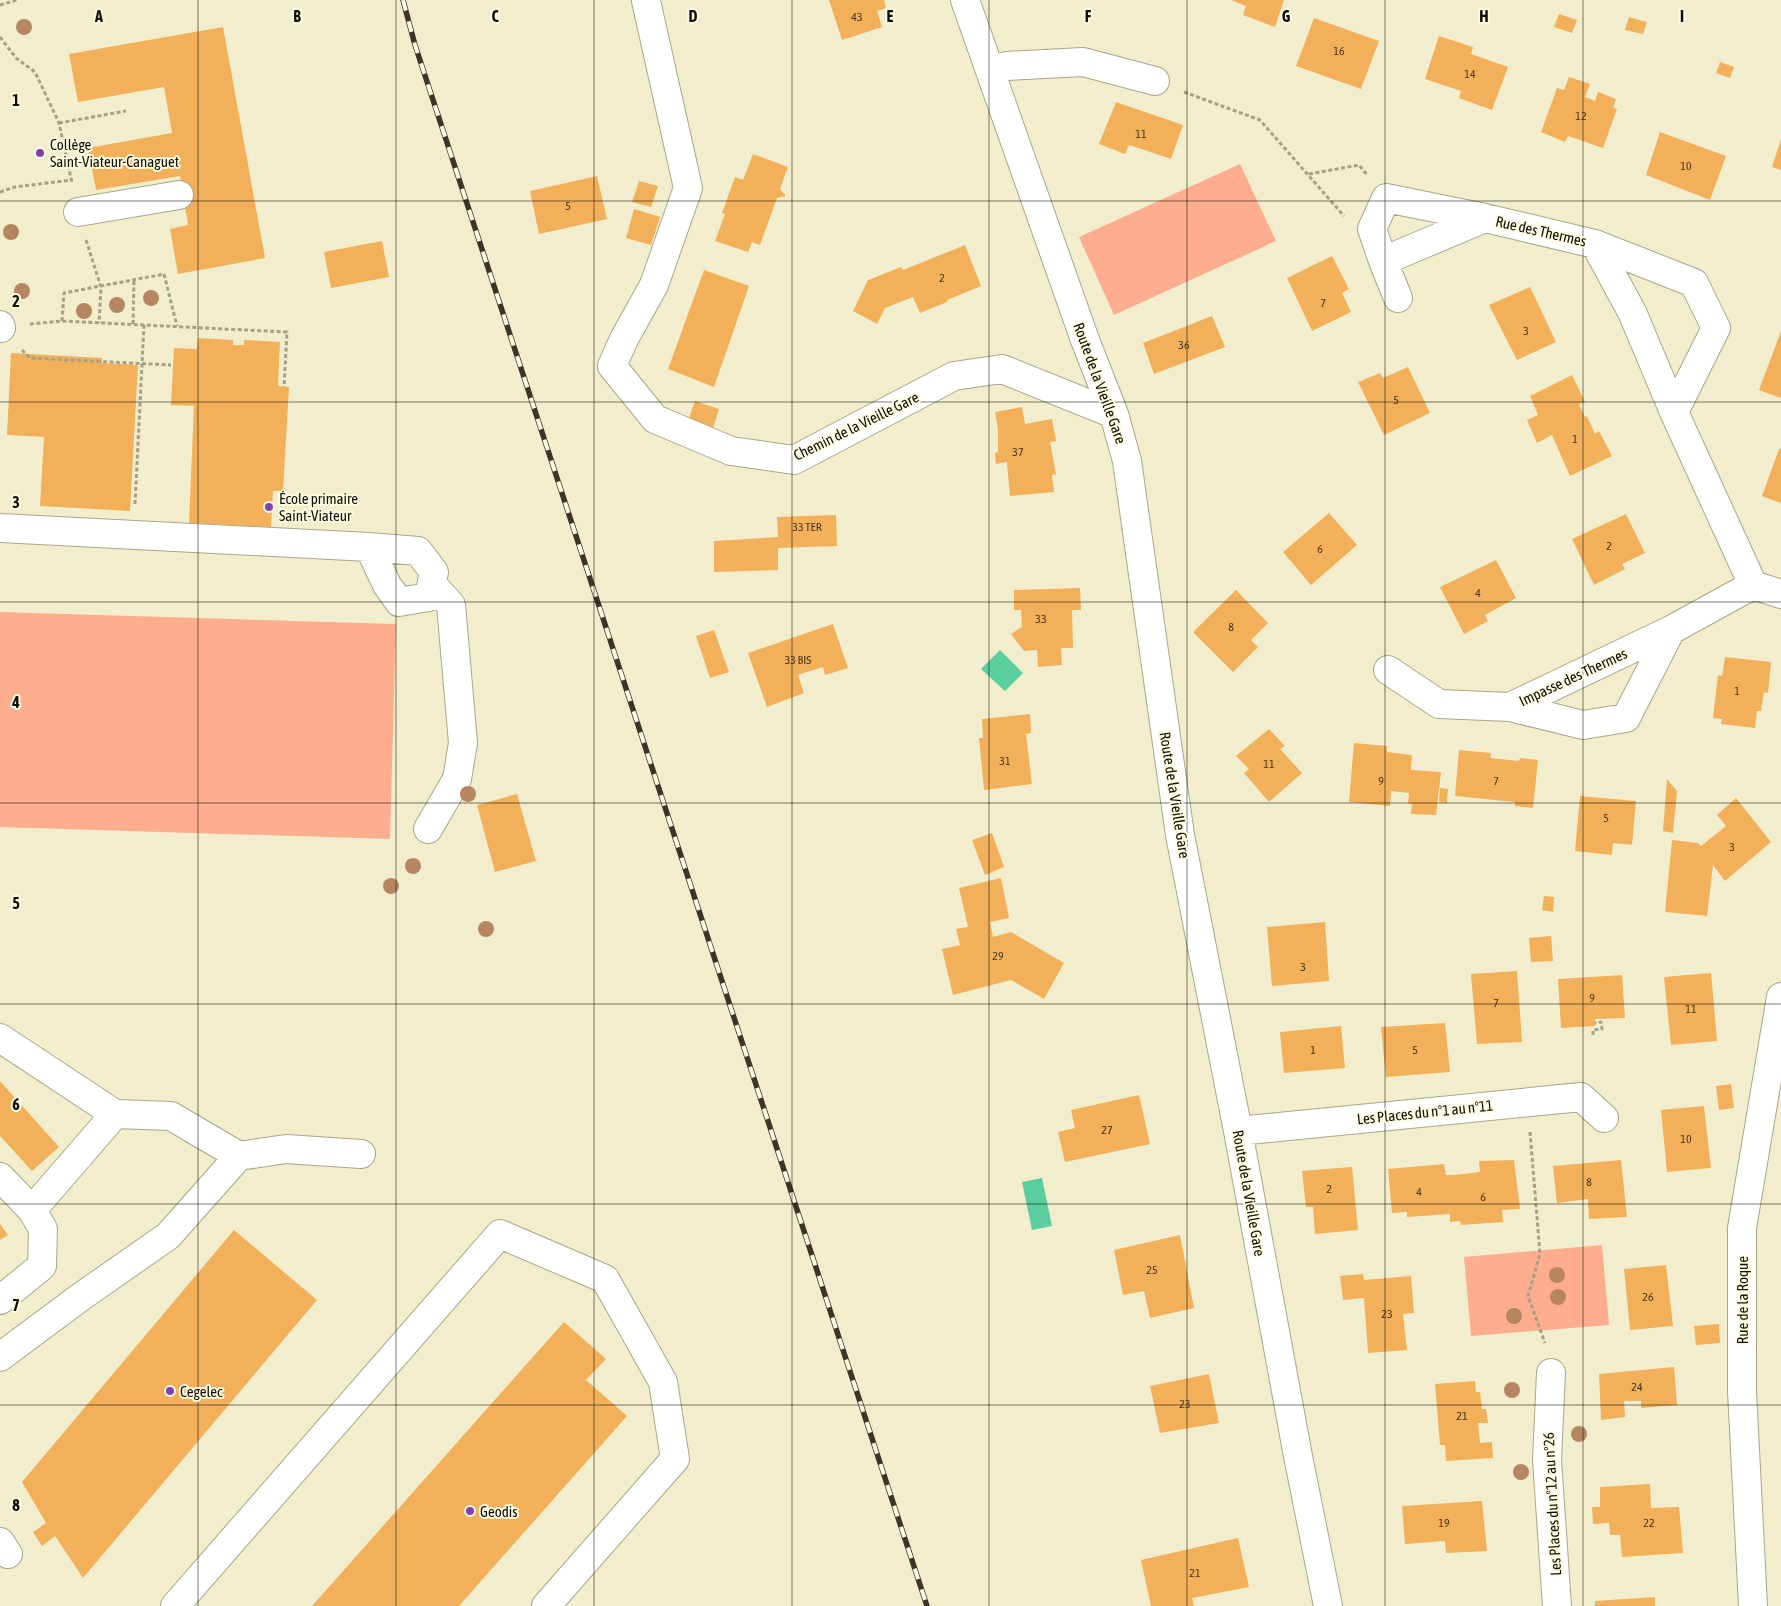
<svg xmlns="http://www.w3.org/2000/svg" width="1781" height="1606" viewBox="0 0 1781 1606" font-family="'Asap Condensed',sans-serif">
<style>
.green{fill:#fead8f}
.water{fill:#5ace9e}
.building{fill:#f2b05b}
.lines{fill:none;stroke-linecap:round;stroke-linejoin:round}
.minor-casing{stroke:#a9a687;stroke-width:30}
.path{stroke:#a4a188;stroke-width:3;stroke-dasharray:4 2.5;stroke-linecap:butt}
.minor{stroke:#fff;stroke-width:28}
.rail-casing{stroke:#383628;stroke-width:5.5}
.rail{stroke:#fefbe1;stroke-width:4;stroke-dasharray:11;stroke-linecap:butt}
.tree{fill:#b68661}
.grid{fill:none;stroke:#0f0e04;stroke-width:1;stroke-opacity:0.55}
.poi-dot{fill:#843fb3;stroke:#fefbe1;stroke-width:2}
.labels{text-anchor:middle;dominant-baseline:central;stroke-width:4;stroke-linejoin:round;paint-order:stroke}
.number-label{font-size:12px;fill:#48361a}
.poi-label{font-size:15px;fill:#0f0e04;stroke:#fefbe1;text-anchor:start}
.street-label{font-size:15px;fill:#0f0e04;stroke:#fefbe1}
.grid-label{font-size:16px;text-anchor:middle;font-weight:bold;fill:#0f0e04;stroke:#fefbe1;stroke-width:4;stroke-linejoin:round;paint-order:stroke}
</style>
<rect width="100%" height="100%" fill="#f2eecd"/>
<!-- green -->
<path class="green" d="M1240,164l36,77 -162,74 -35,-78z
M0,612l396,12 -6,215 -390,-12z
M1602,1245l7,80 -138,11 -7,-79z"/>
<!-- water -->
<path class="water" d="M1000,650l23,23 -18,18 -24,-22z
M1042,1178l10,48 -20,4 -10,-48z"/>
<!-- building -->
<path class="building" d="M829,0h55l2,8 -9,3 5,16 -40,13z
M1231,0h53l-9,27 -32,-12 3,-9z
M1559,14l18,6 -5,13 -18,-6z
M1629,17l18,5 -4,12 -18,-4z
M1314,18l65,23 -18,48 -65,-23z
M223,27l42,231 -87,16 -8,-45 18,-4 -8,-49 -84,14 -8,-42 84,-15 -8,-46 -86,15 -9,-48z
M1439,36l34,11 -2,7 37,13 -16,43 -33,-12 2,-7 -36,-12z
M1720,62l14,5 -4,11 -14,-5z
M1569,77l21,7 -5,13 10,4 3,-9 18,7 -3,9 4,1 -14,39 -35,-12 -3,6 -24,-10 16,-44 7,2z
M1116,102l67,23 -12,34 -42,-14 -4,9 -26,-10z
M1660,132l66,24 -16,44 -64,-25z
M1781,139v31l-9,-3z
M753,154l35,13 -8,22 6,7 -9,2 -17,47 -8,-3 -4,10 -33,-11 10,-27 -3,-1 13,-36 8,3z
M597,176l10,43 -68,15 -9,-43z
M639,181l19,5 -7,21 -19,-5z
M634,209l26,8 -9,28 -25,-7z
M382,241l7,36 -58,11 -7,-36z
M965,245l16,41 -34,14v2l-27,11 -7,-16 -28,11 -8,16 -24,-13 15,-31 33,-13 2,3z
M1332,256l17,33 -7,4 9,19 -39,19 -25,-53z
M704,270l45,16 -35,101 -46,-18z
M1530,287l26,55 -39,18 -28,-55z
M1212,316l13,31 -71,27 -11,-31z
M1781,331v67l-22,-8z
M198,338l35,2v5h11v-5l36,2 -2,44 11,1 -6,104h-10l-2,36 -82,-4 5,-117 -23,-1 3,-57 23,1z
M11,353l91,5v5l36,2 -8,146 -90,-5 4,-69 -37,-2z
M1408,367l22,46 -46,22 -26,-53 22,-9 3,5z
M1572,375l13,27 -6,2 6,13 2,-1 8,18 4,-3 13,25 -42,20 -18,-41 -15,8 -10,-23 11,-5 -8,-19z
M695,401l24,8 -6,19 -24,-10z
M1022,407l3,17 27,-5 4,22 -6,1 6,32 -4,1 2,17 -44,4 -3,-34 -11,2 -1,-11 3,-1v-23l-3,-17z
M1779,449h2v54l-19,-7z
M1329,513l28,32 -46,40 -28,-33z
M1626,514l19,39 -23,11 3,5 -31,16 -22,-46z
M836,515l1,31 -59,2v22l-64,2v-31l64,-4 -1,-20z
M1496,560l20,38 -31,17 3,6 -24,13 -24,-47z
M1080,588l1,22h-9l1,38h-12l1,17 -24,2 -1,-17 -13,1 -13,-17 11,-7 -1,-17h-7v-20z
M1236,590l32,33 -17,17 7,7 -25,25 -40,-40z
M833,624l15,44 -23,7 -2,-8 -25,8 6,18 -37,14 -19,-54z
M714,630l15,42 -19,6 -14,-42z
M1725,657l46,5 -3,31 -4,-1 -3,19h-4l-2,17 -34,-4 1,-5 -9,-1 5,-43 4,1z
M1030,714l1,19 -5,1 6,50 -48,6 -5,-52h4l-1,-19z
M1269,729l16,17 -5,3 22,24 -33,29 -25,-29 5,-4 -13,-13z
M1354,743l33,3v6l25,3 -1,15 30,2 -5,43 -25,-1 1,-10 -4,-1 1,-10 -18,-2 -1,15 -41,-4z
M1459,750l32,3 -1,5 29,3 1,-3 18,2 -5,48 -18,-2v-4l-60,-6z
M1667,779l10,12 -4,42 -10,-2z
M1440,788l8,1 -1,14 -8,-1z
M517,794l19,67 -41,11 -18,-67z
M1580,796l56,5 -4,44 -19,-2 -1,12 -37,-4z
M1736,798l35,44 -46,39 -12,-16 -6,51 -42,-4 7,-72 26,3 3,3 25,-20 -9,-11z
M992,833l12,34 -19,8 -13,-35z
M1001,878l8,40 -19,4 3,15 18,-5 53,31 -20,36 -33,-19 -58,15 -11,-46 18,-4 -4,-16 12,-2 -9,-39z
M1544,896l10,1 -1,15 -11,-2z
M1325,922l4,59 -57,5 -5,-59z
M1551,936l2,25 -22,1 -2,-24z
M1517,971l5,71 -45,2 -6,-70z
M1711,973l6,68 -46,4 -7,-68z
M1622,975l3,43 -30,1v7l-34,2 -3,-49z
M1445,1023l5,49 -64,5 -5,-50z
M1341,1026l4,42 -61,5 -4,-41z
M0,1081l59,66 -27,24 -32,-35z
M1731,1084l3,24 -15,2 -3,-24z
M1139,1095l11,49 -85,18 -7,-30 17,-4 -4,-18z
M1704,1106l7,62 -44,4 -6,-62z
M1514,1160l6,49 -18,1 1,12 -42,3 -1,-4 -10,1v-8l-43,3v-5l-15,1 -4,-44 56,-5 2,11h9l25,-3 -1,-11z
M1621,1160l6,57 -38,2 -1,-20 -31,4 -4,-37z
M1352,1167l6,63 -43,4 -2,-27h-7l-4,-36z
M0,1224l8,11 -8,5z
M234,1230l83,70 -234,278 -28,-42 -13,10 -9,-14 13,-9 -24,-41z
M1180,1235l14,73 -44,10 -6,-27 -21,4 -9,-45z
M1666,1265l7,61 -43,4 -6,-61z
M1363,1274l1,6 47,-4 3,37 -11,1 4,36 -39,3 -4,-55 -21,2 -3,-24z
M564,1322l42,37 -20,21 41,36 -168,190h-147z
M1719,1324l1,19 -24,2 -2,-19z
M1674,1367l3,38 -36,3v-7h-17l1,16 -24,3 -2,-46z
M1209,1374l10,49 -59,10 -10,-47z
M1475,1381l1,11h4l2,17h4l2,14h-10l2,20 12,-1 1,16 -47,3 -1,-16h-5l-5,-61z
M1650,1484l1,24 28,-1 4,46 -61,4 -2,-22h-10l-1,-12 -16,1 -1,-17h8v-20z
M1482,1501l5,50 -41,2 -1,-12 -40,3 -3,-38z
M1238,1538l11,49 -57,11 2,8h-43l-10,-46z
M1655,1597v9h-60v-5z"/>
<g class="lines">
<!-- minor casing -->
<g class="minor-casing">
<path id="minor" d="M965,0l120,340 29,74 13,47 53,374 58,296 60,325 30,150
M646,1l42,187 -34,97 -30,54 -12,27 43,53 76,32 63,9 160,-84 48,-7 112,45
M990,71l16,-5 77,-4 72,19
M78,212l101,-17
M1485,218l-99,-20 -14,31 11,32 102,-43 110,26 37,68 42,100 79,173 28,9
M1595,244l99,39 22,45 -42,84
M1383,261l15,37
M0,325l1,3
M0,528l369,19 49,4 16,21 -5,25 -30,5 -12,-17 -18,-38
M1388,670l51,34 71,3 161,-77 82,-45
M1510,707l73,18 43,-7 45,-88
M428,829l29,-50 6,-36 -12,-138 -19,-21
M0,1038l115,76
M1238,1131l343,-34 23,21
M239,1156l47,-7 75,5
M0,1177l32,33
M0,1300l42,-34 1,-37 -11,-19 83,-96 56,2 68,40 -71,80 -86,60 -82,61
M1551,1373l-4,87 10,146
M0,1542l8,12
M175,1606l325,-372 105,45 58,103 12,77 -129,147
M1753,1606l-11,-215v-163l39,-231"/>
</g>
<!-- path -->
<path class="path" d="M0,5l17,-5
M0,37l16,21 19,14 24,51 13,60
M1184,92l76,28 84,96
M59,123l67,-12
M1309,174l50,-9 9,11
M0,192l15,-5 56,-7
M86,240l15,47 -2,36
M62,321l2,-28 100,-19 13,52
M30,324l32,-3 225,11 -3,55
M133,324l1,-43
M22,350l8,8 141,7
M135,504l9,-179
M1593,1035v-5l9,-1 -1,-7 -6,1
M1530,1132l10,122 -12,42 17,47"/>
<!-- minor -->
<use href="#minor" class="minor"/>
<!-- rail casing -->
<g class="rail-casing">
<path id="rail" d="M403,0l12,45 512,1561"/>
</g>
<!-- rail -->
<use href="#rail" class="rail"/>
</g>
<!-- trees -->
<g class="tree">
<circle cx="24" cy="27" r="8"/>
<circle cx="11" cy="232" r="8"/>
<circle cx="22" cy="291" r="8"/>
<circle cx="151" cy="298" r="8"/>
<circle cx="117" cy="305" r="8"/>
<circle cx="84" cy="311" r="8"/>
<circle cx="468" cy="794" r="8"/>
<circle cx="413" cy="866" r="8"/>
<circle cx="391" cy="886" r="8"/>
<circle cx="486" cy="929" r="8"/>
<circle cx="1557" cy="1275" r="8"/>
<circle cx="1558" cy="1297" r="8"/>
<circle cx="1514" cy="1316" r="8"/>
<circle cx="1512" cy="1390" r="8"/>
<circle cx="1579" cy="1434" r="8"/>
<circle cx="1521" cy="1472" r="8"/>
</g>
<!-- grid -->
<path class="grid" d="M198,0v1606M396,0v1606M594,0v1606M792,0v1606M989,0v1606M1187,0v1606M1385,0v1606M1583,0v1606M0,201h1781M0,402h1781M0,602h1781M0,803h1781M0,1004h1781M0,1204h1781M0,1405h1781"/>
<!-- markers -->
<g class="poi-dot">
<circle cx="40" cy="153" r="5"/>
<circle cx="269" cy="507" r="5"/>
<circle cx="170" cy="1391" r="5"/>
<circle cx="470" cy="1511" r="5"/>
</g>
<g class="labels">
<!-- number labels -->
<g class="number-label">
<text x="857" y="17">43</text>
<text x="1339" y="51">16</text>
<text x="1470" y="74">14</text>
<text x="1581" y="116">12</text>
<text x="1141" y="134">11</text>
<text x="1686" y="166">10</text>
<text x="568" y="206">5</text>
<text x="942" y="278">2</text>
<text x="1323" y="303">7</text>
<text x="1526" y="331">3</text>
<text x="1184" y="345">36</text>
<text x="1396" y="400">5</text>
<text x="1575" y="439">1</text>
<text x="1018" y="452">37</text>
<text x="807" y="527">33 TER</text>
<text x="1609" y="546">2</text>
<text x="1320" y="549">6</text>
<text x="1478" y="593">4</text>
<text x="1041" y="619">33</text>
<text x="1231" y="627">8</text>
<text x="798" y="660">33 BIS</text>
<text x="1737" y="691">1</text>
<text x="1005" y="761">31</text>
<text x="1269" y="764">11</text>
<text x="1381" y="781">9</text>
<text x="1496" y="781">7</text>
<text x="1606" y="818">5</text>
<text x="1732" y="847">3</text>
<text x="998" y="956">29</text>
<text x="1303" y="967">3</text>
<text x="1592" y="998">9</text>
<text x="1496" y="1003">7</text>
<text x="1691" y="1009">11</text>
<text x="1313" y="1050">1</text>
<text x="1415" y="1050">5</text>
<text x="1107" y="1130">27</text>
<text x="1686" y="1139">10</text>
<text x="1589" y="1182">8</text>
<text x="1329" y="1189">2</text>
<text x="1419" y="1192">4</text>
<text x="1483" y="1197">6</text>
<text x="1152" y="1270">25</text>
<text x="1648" y="1297">26</text>
<text x="1387" y="1314">23</text>
<text x="1637" y="1387">24</text>
<text x="1185" y="1404">23</text>
<text x="1462" y="1416">21</text>
<text x="1444" y="1523">19</text>
<text x="1649" y="1523">22</text>
<text x="1195" y="1573">21</text>
</g>
<!-- poi labels -->
<g class="poi-label">
<text x="50" y="144">Collège<tspan x="50" dy="17">Saint-Viateur-Canaguet</tspan></text>
<text x="279" y="498">École primaire<tspan x="279" dy="17">Saint-Viateur</tspan></text>
<text x="180" y="1391">Cegelec</text>
<text x="480" y="1511">Geodis</text>
</g>
<!-- street labels -->
<g class="street-label">
<text transform="translate(1541 231) rotate(13)">Rue des Thermes</text>
<text transform="translate(1100 383) rotate(70)">Route de la Vieille Gare</text>
<text transform="translate(856 426) rotate(-26)">Chemin de la Vieille Gare</text>
<text transform="translate(1573 677) rotate(-25)">Impasse des Thermes</text>
<text transform="translate(1175 795) rotate(81)">Route de la Vieille Gare</text>
<text transform="translate(1425 1112) rotate(-6)">Les Places du n°1 au n°11</text>
<text transform="translate(1249 1193) rotate(80)">Route de la Vieille Gare</text>
<text transform="translate(1742 1300) rotate(-90)">Rue de la Roque</text>
<text transform="translate(1552 1504) rotate(-93)">Les Places du n°12 au n°26</text>
</g>
</g>
<g class="grid-label">
<text x="99" y="22">A</text>
<text x="297" y="22">B</text>
<text x="495" y="22">C</text>
<text x="693" y="22">D</text>
<text x="890" y="22">E</text>
<text x="1088" y="22">F</text>
<text x="1286" y="22">G</text>
<text x="1484" y="22">H</text>
<text x="1682" y="22">I</text>
<text x="16" y="106">1</text>
<text x="16" y="307">2</text>
<text x="16" y="508">3</text>
<text x="16" y="708">4</text>
<text x="16" y="909">5</text>
<text x="16" y="1110">6</text>
<text x="16" y="1311">7</text>
<text x="16" y="1511">8</text>
</g>
</svg>
